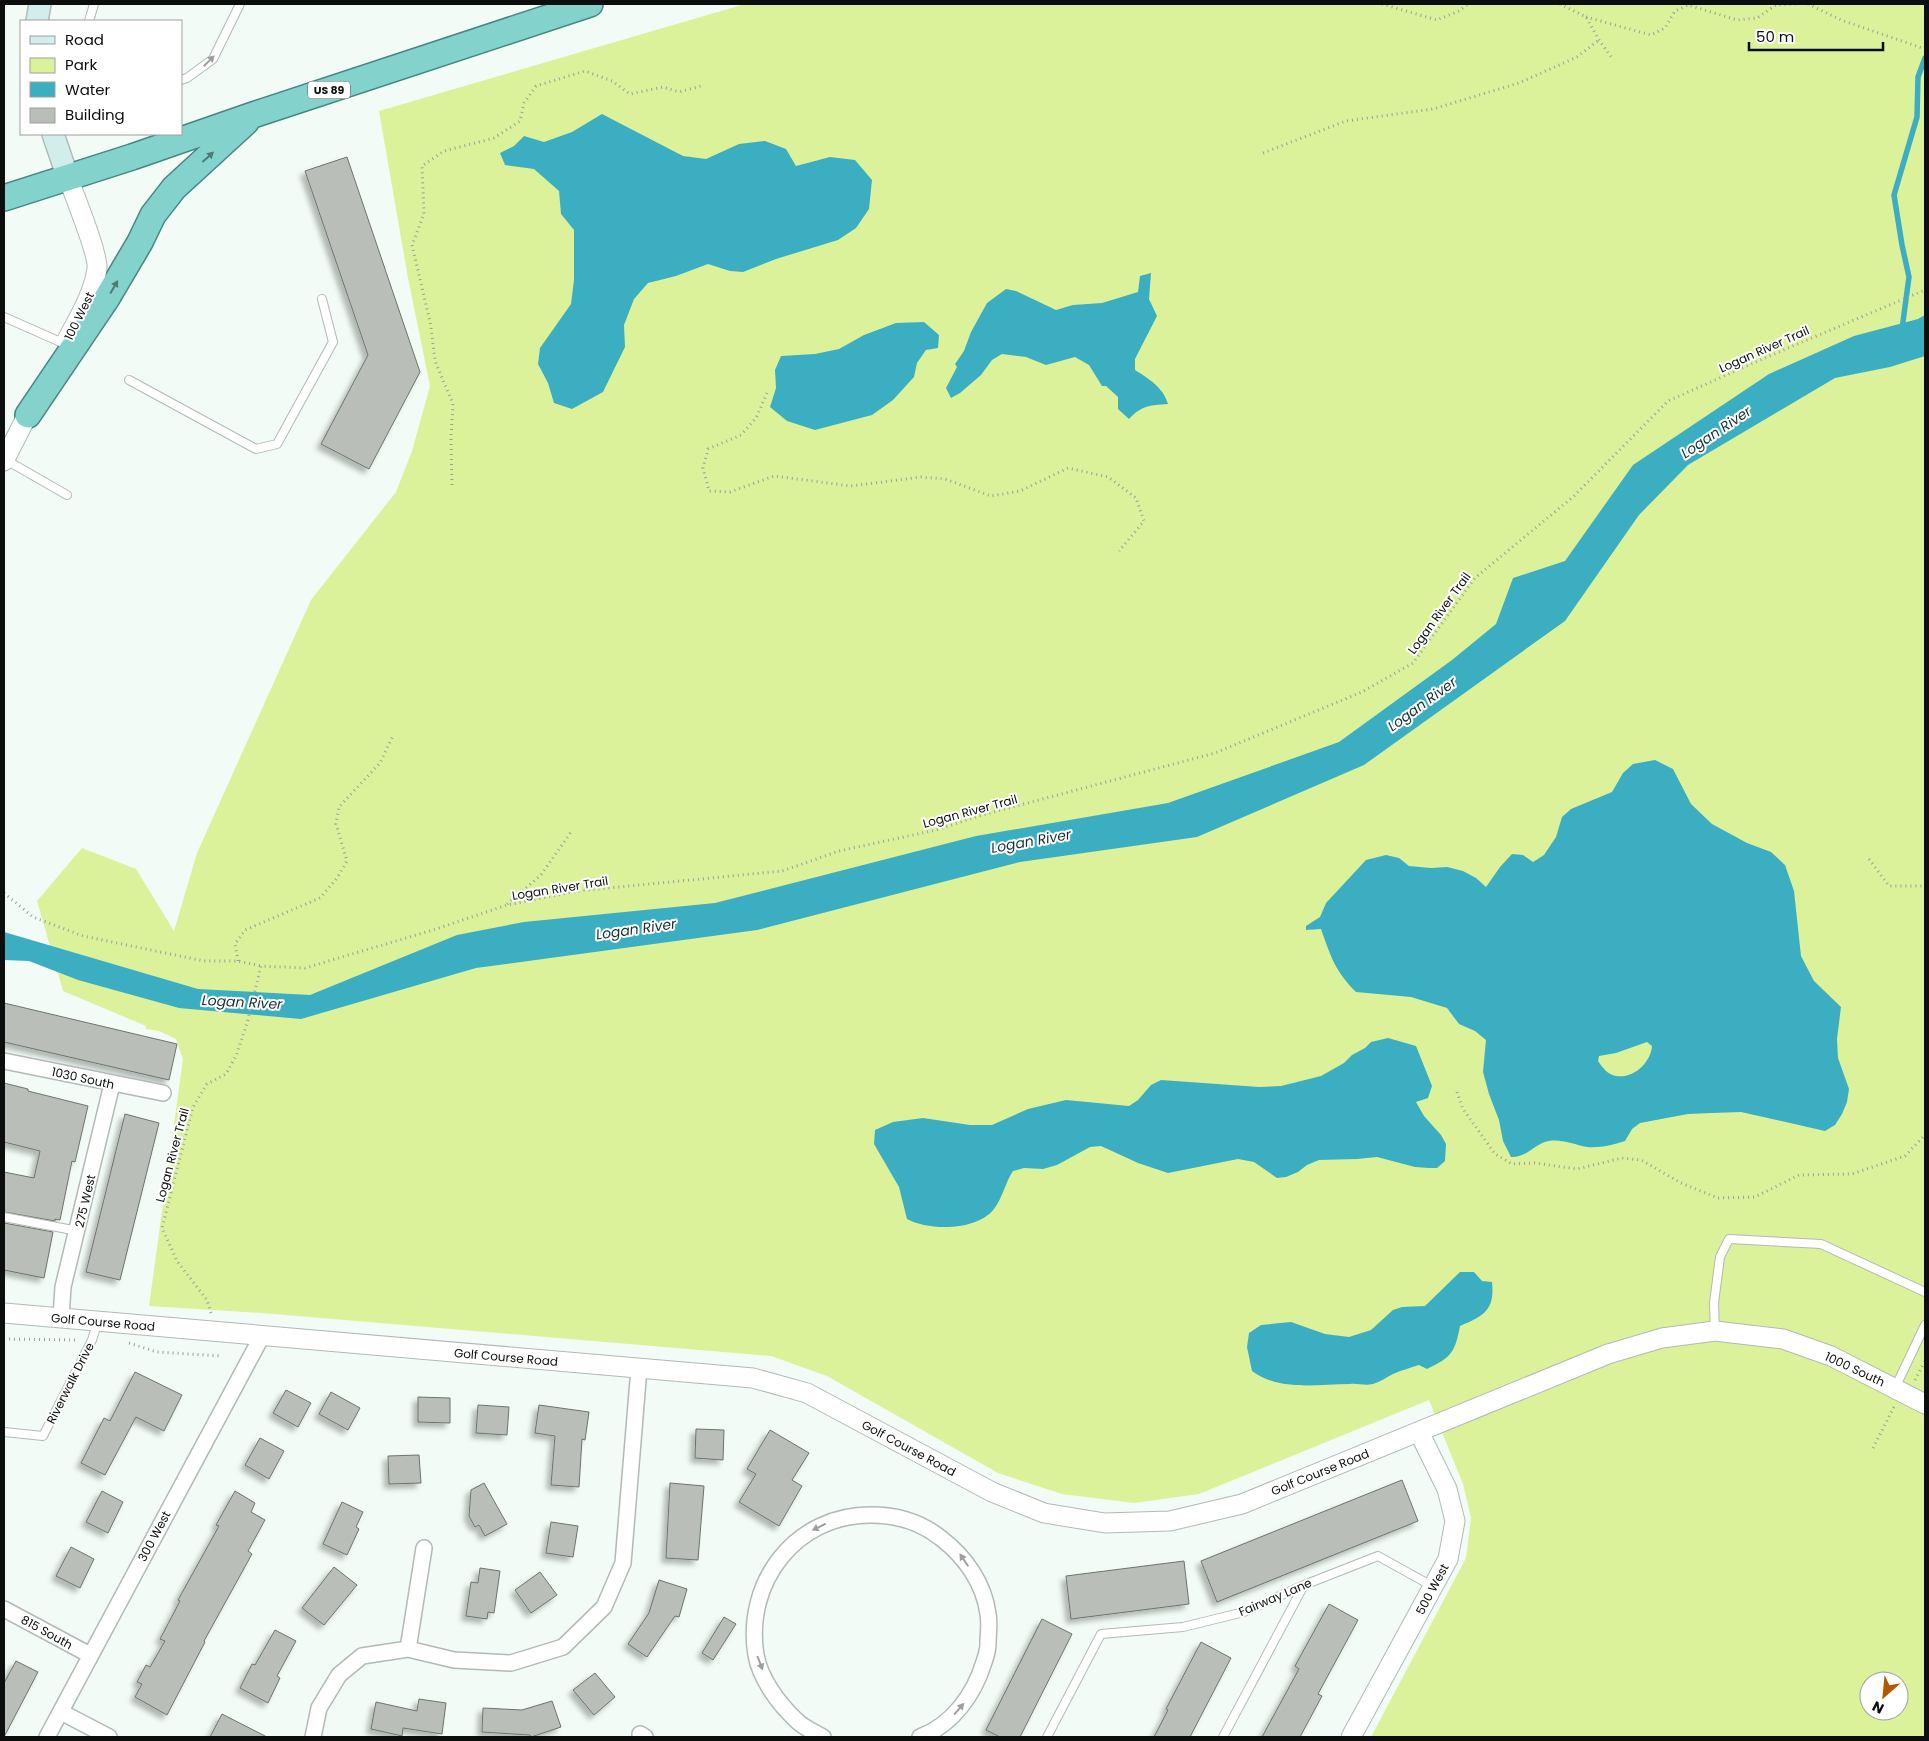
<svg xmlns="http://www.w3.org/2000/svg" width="1929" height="1741" viewBox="0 0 1929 1741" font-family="Poppins,sans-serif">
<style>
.green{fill:#dbf29b;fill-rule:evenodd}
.water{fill:#3caec2;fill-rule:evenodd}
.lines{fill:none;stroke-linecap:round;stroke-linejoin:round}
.stream{stroke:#3caec2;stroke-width:5.5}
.building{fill:#b9bfb8;stroke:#6e736e;filter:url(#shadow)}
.service-casing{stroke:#b1bab6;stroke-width:10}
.minor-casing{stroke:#b1bab6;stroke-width:18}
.tertiary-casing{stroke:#b1bab6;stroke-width:21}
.secondary-casing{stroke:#b1bab6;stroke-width:24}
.trunk-casing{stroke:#468681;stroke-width:28}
.path{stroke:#99a09d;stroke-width:3;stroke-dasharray:1 4;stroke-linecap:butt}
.service{stroke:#fff;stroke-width:8}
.minor{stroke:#fff;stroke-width:15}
.tertiary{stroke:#fff;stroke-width:19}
.secondary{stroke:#d1eeec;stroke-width:21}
.trunk{stroke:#84d2cc;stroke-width:25}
.oneway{fill:#9d9f9e}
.oneway2{fill:#4e7a76}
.labels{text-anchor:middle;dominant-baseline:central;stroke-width:4;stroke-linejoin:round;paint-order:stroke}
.shield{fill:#fff;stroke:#545656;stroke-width:1}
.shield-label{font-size:11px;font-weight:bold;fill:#0b0e0d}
.street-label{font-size:12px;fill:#0b0e0d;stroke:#fff}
.water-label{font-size:14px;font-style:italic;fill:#162f34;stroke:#fff}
</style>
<defs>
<filter id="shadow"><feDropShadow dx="-4.5" dy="4.5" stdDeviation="2.5" flood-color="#0004"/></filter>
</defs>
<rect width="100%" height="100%" fill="#f2fbf6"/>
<!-- green -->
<path class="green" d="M745,4h1180v1733h-554l95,-179 5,-40 -8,-34 -34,-84 -230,94 -65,9 -72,-9 -64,-21 -171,-97 -56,-20 -509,-43 -113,-7 34,-247 -7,-20 -17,-8 -13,-2v-3l-83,-35 -26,-90 45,-53 54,21 38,62 23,-78 114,-253 85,-108 16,-41 18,-65 -22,-108 -29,-167zM1869,1681h30v30h-30z"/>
<!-- water -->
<path class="water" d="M602,114l81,42 23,3 33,-15 26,-3 21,8 10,17 34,-9 25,3 17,20 -3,29 -13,19 -18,12 -62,19 -33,13 -13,-1 -22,-7 -32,12 -28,7 -14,16 -10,26 1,22 -22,45 -31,17 -18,-6 -6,-20 -10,-19 2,-16 31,-44 3,-24v-50l-13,-16 -2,-23 -25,-22 -29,-4 -5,-12 14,-7 10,-10 20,6 28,-10z
M1151,273l-2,26 8,17 -22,43v11c14,9 28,17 33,34 -18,1 -27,2 -39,15l-11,-10v-12l-12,-11h-4l-13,-21 -14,-8 -29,8 -20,-8 -24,-3 -10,6 -11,15 -21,18 -9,5 -5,-10 11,-21 -2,-3 9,-13 7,-19 16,-29 19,-14 10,2 40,19 17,-5 29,-2 36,-11 2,-16z
M1925,315v41l-35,11 -55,11 -147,87 -49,50 -74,106 -201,144 -167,72 -177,25 -263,68 -281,38 -175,51 -122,-11 -101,-28 -49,-19 -25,-1v-28l194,57 112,6 147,-60 67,-13 191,-19 261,-67 192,-33 171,-61 113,-82 44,-36 17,-46 52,-17 68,-96 136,-91 85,-38 64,-17z
M924,322l15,13 -1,13 -12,2 -9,13 -3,14 -21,23 -21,15 -57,15 -28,-9 -17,-14 6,-19 -1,-18 6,-14 34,-2 24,-5 25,-14 32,-12z
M1655,760l18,9 18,35 21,20 35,19 24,9 14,13 9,26 7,65 13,25 27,26 -4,32 1,19 11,31 -2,13 -5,12 -7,11 -10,6 -84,-19 -29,1 -24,1 -48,9 -8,6 -7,12c-13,4 -24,7 -38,6 -12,-2 -25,-8 -38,-6 -14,2 -22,17 -38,16l-8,-16 -4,-21 -10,-26 -6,-22 3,-32 -11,-9 -16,-7 -12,-16 -36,-11 -55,-5c-21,-21 -25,-35 -35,-63l-15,1v-4l14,-9 6,-14 40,-43 20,-5 13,3 10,8 22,2 16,-1 16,4 13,7 10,9 14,-20 12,-13 11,1 10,7 11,-7 12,-18 6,-20 9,-8 41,-17 11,-19 10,-9zM1647,1042l5,4c-1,16 -18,33 -36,30 -8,-1 -14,-9 -18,-15l1,-5 17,-3z
M1388,1038l28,8 16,40 -4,12 -12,4 8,14 17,19 5,9 -1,17 -8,7h-8l-14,-1 -38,-10 -20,2 -38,1 -12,5 -9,7 -12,5 -9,1 -23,-16 -16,-3 -70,14 -30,-10 -37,-17 -11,1 -33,18 -14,4 -19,-1 -11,3c-8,12 -10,26 -19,38 -17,22 -65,22 -87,10l-8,-32 -25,-43 1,-14 18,-8 30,-4 47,7h22l36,-16 38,-9 63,6 9,-6 13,-15 10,-5 98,7 22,-1 40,-10 23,-13 8,-8 13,-7 6,-6z
M1460,1272h14l8,9 10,1c3,28 -8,34 -32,44 -5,26 -8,31 -33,43l-8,-4c-9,3 -17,5 -26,9 -6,3 -13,8 -20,10 -8,2 -16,-1 -23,0 -33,0 -69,8 -98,-13l-5,-24 2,-14 12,-8 30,-3 34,12 24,3 22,-7 22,-20 9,-3 23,-1z"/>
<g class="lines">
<!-- stream -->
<path class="stream" d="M1902,329l7,-52 -7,-32 -8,-50 23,-78 1,-40 7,-19"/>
</g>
<!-- building -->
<path class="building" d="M347,157l73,215 -51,97 -48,-25 47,-89 -63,-184z
M4,1003l173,41 -8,36 -165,-38z
M4,1083l24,6v2l60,15 -13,56 -3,-1 -12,59 -5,-1v2l-51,-9v-40l30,6 6,-27 -36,-9z
M125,1114l34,9 -39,157 -34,-8z
M4,1223l49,9 -9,46 -40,-8z
M135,1372l47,23 -18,36 -28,-14 -31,58 -24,-12 23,-45 6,3z
M286,1390l25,13 -13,24 -25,-14z
M331,1392l29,16 -12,22 -29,-16z
M418,1397l32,1v25l-32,-1z
M478,1405l31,2 -2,28 -31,-2z
M539,1405l50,7 -4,28 -3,-1 -3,48 -28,-2 4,-49 -20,-3z
M696,1429l28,1 -1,30 -28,-2z
M770,1430l39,23 -17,27 10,6 -23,40 -40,-24 17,-28 -9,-5z
M260,1438l24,13 -15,28 -24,-14z
M419,1455l2,28 -32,1 -1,-28z
M1402,1480l16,41 -201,81 -16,-41z
M484,1483l23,41 -22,12 -6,-11 -4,2 -6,-11 2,-26z
M670,1483l34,3 -6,74 -32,-2z
M102,1491l21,11 -15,31 -22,-11z
M235,1491l20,12 -4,9 14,8 -17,31 4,3 -48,87 1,1 -38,73 -32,-18 7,-13 -5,-2 9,-17 4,2 15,-26 -5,-2 20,-38 -2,-1 41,-74 -3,-1z
M342,1502l21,10 -7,15 3,2 -12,26 -24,-11z
M551,1522l27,4 -5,31 -27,-4z
M71,1547l23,12 -14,29 -24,-12z
M1184,1561l5,43 -118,15 -5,-43z
M334,1567l23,18 -33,40 -22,-17z
M480,1568l20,3 -6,42 -6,-1 -1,7 -21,-3 5,-34 7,1z
M540,1572l17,23 -26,18 -16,-23z
M659,1580l28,9 -8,28 -4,-1 -28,41 -19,-13 21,-31z
M1329,1604l29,16 -40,74 4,2 -22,41h-38l37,-68 -4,-3z
M724,1617l12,7 -23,36 -11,-7z
M1042,1619l30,15 -52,103h-20l-14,-7z
M275,1630l21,11 -19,35 3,2 -12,25 -28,-15 12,-24 3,1z
M1201,1642l30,16 -41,79h-36l14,-27 -2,-1z
M16,1661l22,11 -34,65v-54z
M595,1673l20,24 -21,18 -21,-25z
M419,1699l27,4 -4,31 -39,-6 -1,8 -31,-7 5,-27 41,9z
M552,1701l9,26 -30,10 -1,-2 -48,-3 1,-24 39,2z
M222,1714l45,23h-57z"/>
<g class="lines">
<!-- service casing -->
<g class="service-casing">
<path id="service" d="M89,21l5,-17
M181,80l6,-2 26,-19 27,-55
M4,317l61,27
M129,380l127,69 21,-5 56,-102 -11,-43
M6,460l61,35
M4,1217l74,14
M1715,1330l-1,-27 6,-46 9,-18 92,5 104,48
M1895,1388l30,-63
M4,1432l39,4 49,-96 6,-19
M1047,1737l54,-103 82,-7 61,-15 60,-27 74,-29 54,30
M1223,1737l81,-152"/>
</g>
<!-- minor casing -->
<g class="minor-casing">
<path id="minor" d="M4,1061l159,32
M61,1317l2,-30 49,-203
M4,1609l86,46
M408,1649l16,-101
M61,1712l48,25
M640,1734l5,3
M47,1737l215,-401
M313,1737l6,-29 20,-33 23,-19 46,-7 46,11 57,3 52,-16 41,-40 19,-44 16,-195
M823,1737c-9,-5 -21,-10 -28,-18 -17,-16 -35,-41 -39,-64 -12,-73 40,-141 116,-140 26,0 49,7 70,24 23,18 42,44 46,75 2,9 0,20 0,30 0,7 -2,12 -4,18 -10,33 -32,63 -64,75"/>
</g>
<!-- tertiary casing -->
<g class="tertiary-casing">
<path id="tertiary" d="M67,340c12,-23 26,-45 30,-71 2,-13 -23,-75 -29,-91
M4,461l29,-57
M4,1313l749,65 54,15 185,99 52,21 61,10 65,-2 72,-17 366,-150 54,-16 53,-7 68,8 48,17 94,48
M1351,1737l97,-178 7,-38 -8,-32 -28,-57"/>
</g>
<!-- secondary casing -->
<g class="secondary-casing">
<path id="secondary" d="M37,21l3,-17
M53,134l15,44"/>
</g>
<!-- trunk casing -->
<g class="trunk-casing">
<path id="trunk" d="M4,198l128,-41 121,-42 337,-111
M28,415l79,-117 33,-56 13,-27 21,-27 72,-66"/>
</g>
<!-- path -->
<path class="path" d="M1382,4l55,16 22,-9 9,-7
M1560,4l26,13 13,23 13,18
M1808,4l33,16 84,29
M1586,17l65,18 14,-7 10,-17 13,-6 49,15 20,-2 19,-13 20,-1
M1263,153l83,-32 87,-12 86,-26 58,-26 22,-17
M767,393l-11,25 -15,17 -33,14 -5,19 6,23 21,1 44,-16 77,10 70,-9 24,2 46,17 29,-5 48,-23 40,9 28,21 8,23 -25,30
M452,485l-1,-47 2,-34 -18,-43 -4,-35 -19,-81 12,-31 -2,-48 22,-15 50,-13 26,-17 4,-18 12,-17 49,-15 27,10 18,13 33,-7 16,5 22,-6
M1869,859l20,27h36
M4,893l29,24 50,19 121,25h34l23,5
M507,904l34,-29 30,-43
M238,961l-3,-17 10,-14 75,-32 17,-20 10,-17 -11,-37 3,-17 41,-44 13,-27
M1457,1092l6,17 32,45 17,10 23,-1 42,6 45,-11 19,2 40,23 37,15 37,-1 44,-22 53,-1 53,-18 20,-21
M211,1313l-4,-13 -30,-39 -15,-33 31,-121 14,-23 19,-10 10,-18 11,-33 14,-57 44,2 128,-38 74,-25 71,-14 204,-20 57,-20 97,-21 43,-14 236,-63 147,-61 51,-29 62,-85 99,-82 94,-95 99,-44 158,-67
M4,1339l74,1
M129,1343l28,9 65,4
M1915,1380l10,-19
M1873,1448l21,-41"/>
<!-- service -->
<use href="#service" class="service"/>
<!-- minor -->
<use href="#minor" class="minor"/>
<!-- tertiary -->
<use href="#tertiary" class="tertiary"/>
<!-- secondary -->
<use href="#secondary" class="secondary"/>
<!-- trunk -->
<use href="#trunk" class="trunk"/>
</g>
<!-- one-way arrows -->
<defs><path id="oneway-solid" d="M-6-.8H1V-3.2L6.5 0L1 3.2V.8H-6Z" transform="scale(1.25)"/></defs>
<g class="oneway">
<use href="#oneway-solid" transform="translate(209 61) rotate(-45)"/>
<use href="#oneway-solid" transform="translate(819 1527) rotate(154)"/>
<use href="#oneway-solid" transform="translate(964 1560) rotate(-124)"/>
<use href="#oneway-solid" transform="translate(760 1663) rotate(69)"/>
<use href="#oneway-solid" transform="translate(959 1709) rotate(-49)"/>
</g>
<g class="oneway2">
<use href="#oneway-solid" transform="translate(208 157) rotate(-42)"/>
<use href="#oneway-solid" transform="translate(114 287) rotate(-60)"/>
</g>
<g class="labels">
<!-- shield labels -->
<rect class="shield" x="308" y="81.5" width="42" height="17" rx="4"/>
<g class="shield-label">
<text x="329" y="90">US 89</text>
</g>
<!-- street labels -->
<g class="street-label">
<text transform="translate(79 316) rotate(-64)">100 West</text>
<text transform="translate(1764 349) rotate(-24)">Logan River Trail</text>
<text transform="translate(1439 613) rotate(-54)">Logan River Trail</text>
<text transform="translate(970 811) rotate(-15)">Logan River Trail</text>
<text transform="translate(560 888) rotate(-9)">Logan River Trail</text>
<text transform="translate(83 1078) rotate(12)">1030 South</text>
<text transform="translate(172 1155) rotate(-75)">Logan River Trail</text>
<text transform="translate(85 1201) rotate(-77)">275 West</text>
<text transform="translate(103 1322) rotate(5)">Golf Course Road</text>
<text transform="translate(506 1357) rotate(5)">Golf Course Road</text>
<text transform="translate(1855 1369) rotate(25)">1000 South</text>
<text transform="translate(70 1383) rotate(-63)">Riverwalk Drive</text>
<text transform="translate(909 1448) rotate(28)">Golf Course Road</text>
<text transform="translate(1320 1472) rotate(-22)">Golf Course Road</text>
<text transform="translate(154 1536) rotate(-62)">300 West</text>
<text transform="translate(1432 1589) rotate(-62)">500 West</text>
<text transform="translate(1275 1597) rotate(-23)">Fairway Lane</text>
<text transform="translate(47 1632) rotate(29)">815 South</text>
</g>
<!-- water labels -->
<g class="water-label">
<text transform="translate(1716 432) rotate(-34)">Logan River</text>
<text transform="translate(1422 704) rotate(-36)">Logan River</text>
<text transform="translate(1031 841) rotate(-10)">Logan River</text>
<text transform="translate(636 929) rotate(-8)">Logan River</text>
<text transform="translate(242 1002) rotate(3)">Logan River</text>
</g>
</g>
<!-- border -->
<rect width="1929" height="1741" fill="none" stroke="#0b0e0d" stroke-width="10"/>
<!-- legend -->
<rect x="20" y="20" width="162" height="115" fill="#ffffff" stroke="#9d9f9e"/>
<rect x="30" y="36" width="25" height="8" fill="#d1eeec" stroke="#9d9f9e"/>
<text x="65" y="45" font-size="15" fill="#0b0e0d">Road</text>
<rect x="30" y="58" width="25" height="15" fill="#dbf29b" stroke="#9d9f9e"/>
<text x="65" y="70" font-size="15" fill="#0b0e0d">Park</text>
<rect x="30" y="82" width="25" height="15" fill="#3caec2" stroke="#9d9f9e"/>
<text x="65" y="95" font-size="15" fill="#0b0e0d">Water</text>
<rect x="30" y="108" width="25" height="15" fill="#b9bfb8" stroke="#9d9f9e"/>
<text x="65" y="120" font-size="15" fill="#0b0e0d">Building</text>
<!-- north arrow -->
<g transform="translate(1884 1696) rotate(207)"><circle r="24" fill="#ffffff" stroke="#9d9f9e"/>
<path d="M0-4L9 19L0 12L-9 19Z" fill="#b55900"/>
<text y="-8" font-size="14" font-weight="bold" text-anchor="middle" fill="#0b0e0d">N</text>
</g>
<!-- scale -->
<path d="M1749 42v8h134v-8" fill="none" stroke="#0b0e0d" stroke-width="2.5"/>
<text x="1756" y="42" font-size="15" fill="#0b0e0d" stroke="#ffffff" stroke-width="4" paint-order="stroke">50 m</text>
</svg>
